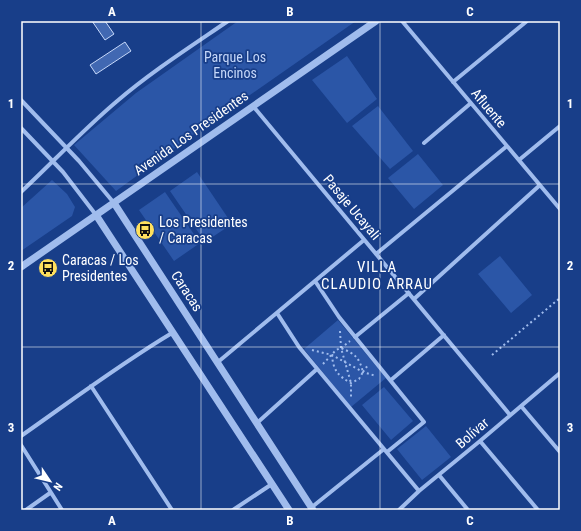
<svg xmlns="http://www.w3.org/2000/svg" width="581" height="531" viewBox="0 0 581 531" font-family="'Roboto Condensed',sans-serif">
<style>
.green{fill:#2b56a7}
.building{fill:#4168b2;stroke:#c6d8fa}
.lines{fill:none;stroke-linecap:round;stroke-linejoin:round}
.path{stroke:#a0bced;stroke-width:2;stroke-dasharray:2 3;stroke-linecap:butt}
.minor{stroke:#a0bced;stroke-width:4}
.tertiary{stroke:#a0bced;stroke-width:7}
.grid{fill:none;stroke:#fff;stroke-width:1;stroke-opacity:0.55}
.labels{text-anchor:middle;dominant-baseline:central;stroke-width:3.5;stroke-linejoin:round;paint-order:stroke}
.park-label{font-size:14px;fill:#c6d8fa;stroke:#183e89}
.street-label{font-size:14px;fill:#fff;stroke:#183e89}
.poi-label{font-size:14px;fill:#fff;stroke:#183e89;text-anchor:start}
.neighbourhood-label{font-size:15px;letter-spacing:1px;fill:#fff;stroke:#183e89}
.neatline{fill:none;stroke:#fff;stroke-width:1.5}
.grid-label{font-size:13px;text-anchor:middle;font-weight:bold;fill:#fff}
</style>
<rect width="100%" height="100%" fill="#183e89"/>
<!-- green -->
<path class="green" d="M238,21h118l-159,111 -81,59 -42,-46 62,-52z
M347,56l30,43 -30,24 -35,-43z
M378,106l35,45 -23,18 -38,-43z
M418,154l25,31 -29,24 -26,-31z
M197,172l35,52 -27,18 -35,-51z
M52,180l15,14 8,13 -3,9 -51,35v-43z
M165,192l35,51 -26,18 -35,-51z
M500,256l32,39 -21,18 -33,-39z
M338,320l48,58 -35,29 -47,-58z
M384,387l29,34 -22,19 -29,-35z
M426,426l25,31 -29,23 -25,-31z"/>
<!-- building -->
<path class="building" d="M92,21h13l9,13 -9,6z
M125,42l6,9 -35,23 -6,-9z"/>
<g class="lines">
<!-- path -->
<path class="path" d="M340,331l1,17 10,35v16
M341,348l9,-7
M312,350l20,5 31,17 13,4
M492,355l68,-57
M323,364l13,-14 5,-2c14,6 18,9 22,24l-4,7 -8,4c-13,-7 -18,-13 -19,-28
M363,372l5,-7"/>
<!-- minor -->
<path class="minor" d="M402,21l158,188
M453,82l74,-61
M21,100l58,61 35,42
M253,106l257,309
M21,128l42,44 33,43
M424,143l47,-40
M519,160l41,-34
M21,192c32,-30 62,-62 95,-90 35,-30 74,-55 112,-81
M376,254l131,-108
M315,281l24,36 85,105 -37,30
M414,299l126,-114
M277,313l22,34 120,144
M355,337l54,-44
M218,362l146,-122
M391,380l53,-45
M91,386l81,124
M521,406l39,46
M257,423l60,-54
M21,436c50,-35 99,-72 151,-103
M480,441l58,69
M21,445l41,65
M439,475l29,35
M312,507l72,-58
M26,510l24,-17
M233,510l39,-26
M399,510l20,-19 61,-50 80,-68"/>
<!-- tertiary -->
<path class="tertiary" d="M114,203l199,307
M96,215l193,295
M21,267l355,-246"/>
</g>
<!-- grid -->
<path class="grid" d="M201,21v489M380,21v489M21,184h539M21,347h539"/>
<!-- icons -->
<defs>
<g id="bus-disc" transform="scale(1)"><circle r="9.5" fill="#ffe05d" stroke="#183e89"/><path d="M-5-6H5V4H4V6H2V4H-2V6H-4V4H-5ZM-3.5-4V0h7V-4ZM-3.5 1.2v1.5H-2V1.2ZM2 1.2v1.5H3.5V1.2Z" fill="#111"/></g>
</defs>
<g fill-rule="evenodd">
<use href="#bus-disc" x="145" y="230"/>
<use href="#bus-disc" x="48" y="268"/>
</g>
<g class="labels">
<!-- park labels -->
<g class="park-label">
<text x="235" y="57">Parque Los<tspan x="235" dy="16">Encinos</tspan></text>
</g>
<!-- street labels -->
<g class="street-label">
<text transform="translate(489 108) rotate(50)">Afluente</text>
<text transform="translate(191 133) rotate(-35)">Avenida Los Presidentes</text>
<text transform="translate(352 207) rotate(50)">Pasaje Ucayali</text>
<text transform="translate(187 291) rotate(57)">Caracas</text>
<text transform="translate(472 433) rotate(-41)">Bolívar</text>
</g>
<!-- poi labels -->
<g class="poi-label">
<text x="159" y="222">Los Presidentes<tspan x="159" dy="16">/ Caracas</tspan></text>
<text x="62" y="260">Caracas / Los<tspan x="62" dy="16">Presidentes</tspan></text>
</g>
<!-- neighbourhood labels -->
<g class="neighbourhood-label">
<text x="377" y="267">VILLA<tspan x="377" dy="17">CLAUDIO ARRAU</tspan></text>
</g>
</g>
<!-- border -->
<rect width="581" height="531" fill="none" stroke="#183e89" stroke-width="44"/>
<!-- north arrow -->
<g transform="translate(50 481) rotate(125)" stroke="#183e89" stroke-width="3" paint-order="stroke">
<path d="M0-3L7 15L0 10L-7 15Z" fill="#ffffff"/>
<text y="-6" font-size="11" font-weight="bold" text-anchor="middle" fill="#ffffff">N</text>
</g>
<rect x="22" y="22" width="537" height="487" class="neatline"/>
<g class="grid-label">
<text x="112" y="16">A</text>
<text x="290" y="16">B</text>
<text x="470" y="16">C</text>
<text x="11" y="108">1</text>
<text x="570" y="108">1</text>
<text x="11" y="270">2</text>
<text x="570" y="270">2</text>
<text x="11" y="432">3</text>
<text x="570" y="432">3</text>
<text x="112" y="525">A</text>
<text x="290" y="525">B</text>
<text x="470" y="525">C</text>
</g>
</svg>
